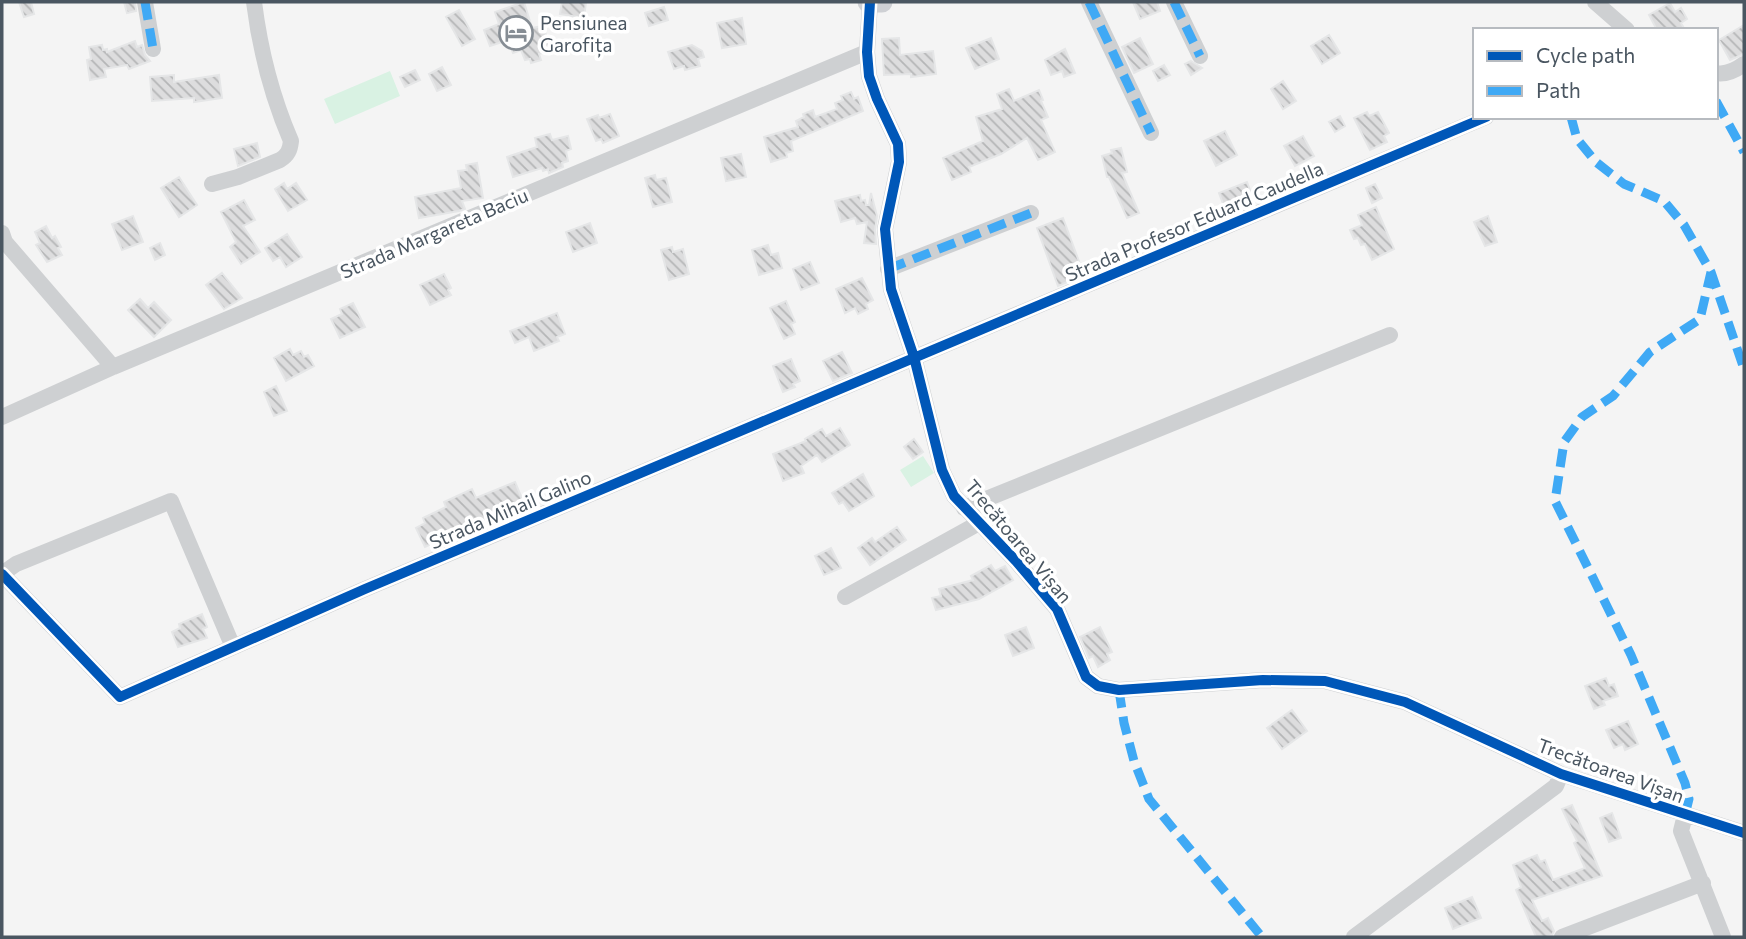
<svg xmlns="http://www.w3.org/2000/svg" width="1746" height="939" viewBox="0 0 1746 939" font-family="Commissioner,sans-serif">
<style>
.pitch{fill:#d9f2e3}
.building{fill:url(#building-back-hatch);stroke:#e5e6e7;stroke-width:2}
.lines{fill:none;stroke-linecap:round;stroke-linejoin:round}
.minor{stroke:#ced0d2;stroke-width:16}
.secondary{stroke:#ced0d4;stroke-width:21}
.quiet{stroke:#3fa9f5;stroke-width:9;stroke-dasharray:18 9;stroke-linecap:butt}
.cycleway-casing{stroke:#fff;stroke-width:15}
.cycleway{stroke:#0057b8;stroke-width:10}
.labels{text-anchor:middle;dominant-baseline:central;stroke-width:7;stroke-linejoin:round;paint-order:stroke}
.poi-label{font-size:19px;fill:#4a5661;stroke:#fff;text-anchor:start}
.street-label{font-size:19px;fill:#4a5661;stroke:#fff}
</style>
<defs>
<pattern id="building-back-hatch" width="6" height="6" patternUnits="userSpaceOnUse" patternTransform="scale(1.75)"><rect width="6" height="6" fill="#ddddde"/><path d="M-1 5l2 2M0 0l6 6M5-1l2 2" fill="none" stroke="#b5b6b7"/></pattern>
</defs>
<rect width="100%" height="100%" fill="#f4f4f4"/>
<!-- pitch -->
<path class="pitch" d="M390,71l10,25 -65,28 -11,-25z
M923,456l11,17 -23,14 -11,-17z"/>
<!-- building -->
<path class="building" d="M19,2h12l3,12 -10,3z
M124,2h11l1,9 -9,2z
M524,2l8,26 11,-2 8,24 -12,4 2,6 -10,3 -1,-4 -5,1 -4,-10 -8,3 -5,-13 -18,6 -6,-16 15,-6 -4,-12z
M562,2h24l-2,16 -24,-4z
M1133,2h24l3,9 -20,8z
M1670,3l5,9 6,-4 6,11 -6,4 4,7h-28l-8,-15z
M664,7l4,13 -19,6 -4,-13z
M459,10l16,29 -13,7 -16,-29z
M742,18l4,26 -24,4 -5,-25z
M1744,25v29l-14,6 -11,-20z
M1329,35l11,18 -18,11 -11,-18z
M899,38l1,17 33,-4 3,23 -25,3v-3l-27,1 -2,-36z
M991,38l8,21 -24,10 -9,-21z
M1140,38l13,26 -19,9 -12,-26z
M135,41l2,6 5,-2 3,10 5,6 -21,8 -2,-4 -23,4 2,8 -16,3 -3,-20 4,-1 -2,-12 13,-2 1,5 4,-1v3z
M692,45l10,6 2,6 -6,2 2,7 -15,4 -1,-4 -10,3 -6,-17z
M1065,49l10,24 -11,4 -2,-6 -11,4 -6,-15z
M1191,61l11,7 -11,7 -6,-11z
M1164,65l6,10 -12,6 -5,-10z
M442,67l9,18 -14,6 -8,-17z
M415,70l5,10 -15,7 -5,-10z
M174,75v7l45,-7 3,23 -28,4v-4l-42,3 -2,-24z
M1283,81l13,20 -13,8 -12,-20z
M1009,89l5,12 25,-11 4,10 -2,1 7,16 -7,3 14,32 -17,8 -11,-22 -26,16 -32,13 2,5 -19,8 -9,-22 40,-17 -7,-24 26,-8 -5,-15z
M851,92l3,7 4,-2 5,14 -72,30 2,10 -7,2 1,4 -16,5 -7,-25 34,-10 -2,-6 8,-4 -1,-3 10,-4 2,7 22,-8 -2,-6 8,-3 -2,-4z
M1367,112l2,4 9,-4 11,21 -5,3 3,6 -17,8 -16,-32z
M610,114l9,22 -16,7 -2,-4 -5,2 -9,-22 11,-4 1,3z
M1340,116l5,10 -10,6 -6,-10z
M1225,131l12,24 -21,11 -12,-25z
M550,134l2,6 16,-4 3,13 -5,2 2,10 -6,2 1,4 -14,6 -1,-4 -5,2 -1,-3 -29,9 -6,-20 30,-10 -2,-9z
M1303,136l11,20 -19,10 -11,-20z
M257,143l3,14 -22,9 -4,-17z
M1121,148l6,24 -5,1 17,40 -12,5 -18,-41h-2l-5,-21 10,-3 -1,-3z
M741,154l5,23 -20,4 -5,-23z
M477,163l6,35 -21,3 3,8 -6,2 -40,7 -4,-21 46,-9 -3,-17 9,-1 -1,-5z
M655,175l1,5 10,-2 6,24 -19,5 -8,-29z
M179,177l18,28 -18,12 -18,-29z
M1247,182l6,16 -10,3 2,5 -9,3 -2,-4 -9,4 -6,-16z
M284,183l3,6 9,-6 11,17 -19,11 -13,-22z
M1375,184l7,14 -10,5 -6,-15z
M871,193l6,23 -2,14 1,14 -12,-1 3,-21 -10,2 -2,-6 -14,4 -6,-21 25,-6 1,6 4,-1 1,5h3z
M244,200l11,20 -12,6 17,26 -19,12 -11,-17 6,-5 -15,-30z
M1376,207l18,42 -22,11 -7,-16 -4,1 -3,-7 -4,1 -4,-9 12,-5 -4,-10z
M133,216l10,26 -21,8 -10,-26z
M1488,216l9,26 -12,4 -11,-24z
M1063,218l21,57 -26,11 -21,-58z
M590,223l7,20 -24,9 -7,-20z
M46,226l6,12 3,-2 6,11 -3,1 4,7 -15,7 -11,-17 4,-2 -5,-11z
M287,234l15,23 -16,10 -6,-10 -7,4 -8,-13z
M160,243l5,12 -10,5 -5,-12z
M768,245l3,10 7,-2 4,15 -23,7 -7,-25z
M672,247l1,5 10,-3 6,25 -20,6 -8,-30z
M810,262l9,21 -18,7 -8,-21z
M222,273l20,25 -18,11 -18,-24z
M444,274l7,14 -3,2 3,5 -21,10 -10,-20z
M862,278l11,22 -7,4 2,5 -10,5 -3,-6 -10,5 -9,-24z
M140,299l8,9 6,-6 17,18 -17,17 -26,-27z
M786,301l9,21 -4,2 4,10 -11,5 -14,-31z
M353,303l12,24 -25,11 -9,-19 11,-5 -2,-5z
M557,313l8,21 -8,3 2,4 -25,10 -5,-14 -14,6 -5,-12z
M290,349l3,6 8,-4 3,6 4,-2 6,11 -28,15 -12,-23z
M842,352l10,21 -19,8 -10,-20z
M791,359l9,22 -7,3 2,3 -12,5 -10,-26z
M276,386l11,25 -13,5 -10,-24z
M840,428l10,17 -28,17 -5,-7 -16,11 3,7 -21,8 -10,-27 33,-13 -1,-2 17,-10 4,7z
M914,439l9,13 -10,7 -9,-12z
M863,474l11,22 -25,15 -6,-9 -4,2 -7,-11z
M515,482l8,19 -3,1 2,5 -26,12 -2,-4 -69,32 -9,-19 9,-5 -2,-5 23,-11 -2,-5 28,-13 4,9z
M897,527l9,13 -36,25 -12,-17 14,-10 3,4z
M831,548l10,20 -17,7 -9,-19z
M991,565l4,6 10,-5 8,14 -34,19 -43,11 -4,-12 9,-2 -2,-7 34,-9 -2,-4z
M202,614l5,13 -4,2 4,9 -29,9 -6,-15 8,-4 -1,-4z
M1026,627l8,21 -21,8 -8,-21z
M1100,627l12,25 -5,2 3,6 -12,7 -5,-11 -4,2 -9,-21z
M1606,678l3,8 5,-2 4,12 -15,5 2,4 -11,4 -9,-23z
M1292,710l15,21 -25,18 -15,-21z
M1628,721l10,23 -13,6 -2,-6 -9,4 -8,-18z
M1572,805l30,71 -70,24 10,21 6,-3 6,13 -2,4 -5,2h-11l-20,-47 5,-3 -8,-22 24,-10 3,7 5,-2 8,20 32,-12 -11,-25 3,-2 -15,-32z
M1612,813l9,25 -12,4 -9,-24z
M1472,897l9,21 -28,11 -8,-21z"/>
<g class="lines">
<!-- minor -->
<path class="minor" d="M145,2l8,47
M870,2l-3,50 2,24 8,23 21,45 1,18 -14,67 6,60 23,68 28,113 12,26 62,65 41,48 29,68 12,9 21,4 144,-10 62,1 80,21 156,72 183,59
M1089,2l62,131
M1174,2l26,54
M1595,2l32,28
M1716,73c11,2 20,-3 28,-9
M212,184l26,-7 42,-17c8,-5 10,-10 11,-19 -19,-44 -31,-91 -37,-139
M2,233l3,9 108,125
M888,269l143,-56
M2,417l111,-50 754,-315
M964,508l426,-173
M2,574l118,123 245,-108 1121,-472
M2,574l14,-10 155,-63 62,146
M845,597l134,-74
M1685,815l-4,16 42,106
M1354,937l202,-151 5,-12
M1562,937l141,-54"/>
<!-- secondary -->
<path class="secondary" d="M868,2h14"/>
<!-- quiet -->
<path class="quiet" d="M145,2l8,47
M1089,2l62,131
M1174,2l26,54
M1716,101l28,51
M1571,117l6,22 19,23 28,22 40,17 20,24 27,47 33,97
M888,269l143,-56
M1119,690l5,33 10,38 15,38 113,138
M1685,815l4,-16 -4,-16 -54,-128 -76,-154 9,-59 18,-25 31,-21 37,-44 50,-33 11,-47"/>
<!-- cycleway casing -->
<g class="cycleway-casing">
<path id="cycleway" d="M870,2l-3,50 2,24 8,23 21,45 1,18 -14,67 6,60 23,68 28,113 12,26 62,65 41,48 29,68 12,9 21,4 144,-10 62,1 80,21 156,72 183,59
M2,574l118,123 245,-108 1121,-472"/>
</g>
<!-- cycleway -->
<use href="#cycleway" class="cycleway"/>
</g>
<!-- icons -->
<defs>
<g id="hotel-ring" transform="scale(1.75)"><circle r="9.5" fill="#fff" stroke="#868d94" stroke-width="1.5"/><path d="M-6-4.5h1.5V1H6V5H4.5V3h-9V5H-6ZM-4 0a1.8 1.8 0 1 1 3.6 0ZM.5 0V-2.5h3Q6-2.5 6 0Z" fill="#868d94"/></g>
</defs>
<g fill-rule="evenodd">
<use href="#hotel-ring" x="516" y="33"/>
</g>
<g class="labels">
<!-- poi labels -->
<g class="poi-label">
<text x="540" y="22">Pensiunea<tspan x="540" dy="22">Garofița</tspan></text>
</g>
<!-- street labels -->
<g class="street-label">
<text transform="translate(1194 221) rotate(-23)">Strada Profesor Eduard Caudella</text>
<text transform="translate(434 233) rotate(-23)">Strada Margareta Baciu</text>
<text transform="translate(510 509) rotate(-23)">Strada Mihail Galino</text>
<text transform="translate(1019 541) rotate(50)">Trecătoarea Vișan</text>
<text transform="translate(1611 770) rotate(20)">Trecătoarea Vișan</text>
</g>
</g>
<!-- border -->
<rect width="1746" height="939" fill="none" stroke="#4a5661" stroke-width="7"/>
<!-- legend -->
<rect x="1473" y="28" width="245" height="91" fill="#ffffff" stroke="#b7bbc0" stroke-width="2"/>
<rect x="1487" y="51" width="35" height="10" fill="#0057b8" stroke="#b7bbc0" stroke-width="2"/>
<text x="1536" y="63" font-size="21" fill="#4a5661">Cycle path</text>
<rect x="1487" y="86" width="35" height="10" fill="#3fa9f5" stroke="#b7bbc0" stroke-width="2"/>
<text x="1536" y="98" font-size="21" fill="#4a5661">Path</text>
</svg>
